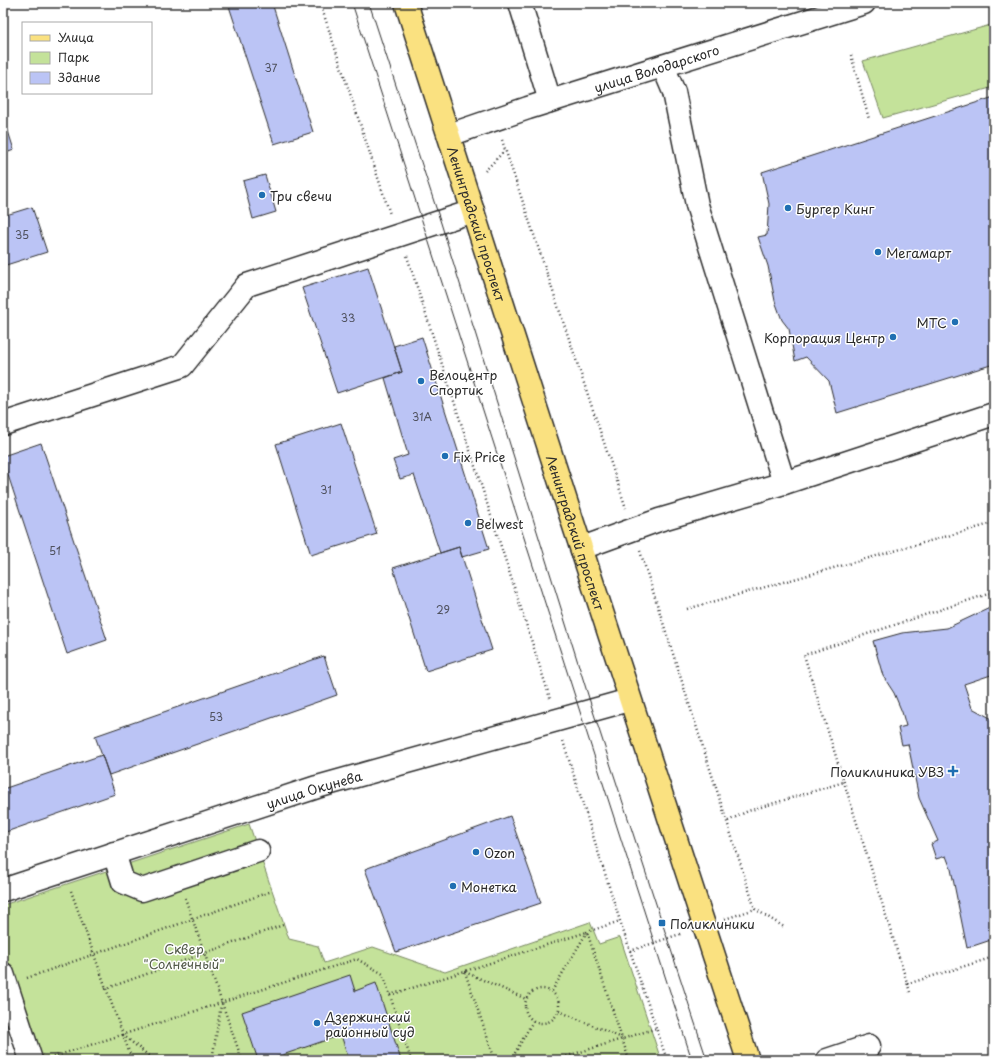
<svg xmlns="http://www.w3.org/2000/svg" width="997" height="1063" viewBox="0 0 997 1063" font-family="'Playpen Sans',sans-serif">
<style>
.green{fill:#c4e29a;stroke:#788662}
.building{fill:#bbc4f5;stroke:#2b2b2b}
.lines{fill:none;stroke-linecap:round;stroke-linejoin:round}
.minor-casing{stroke:#2b2b2b;stroke-width:25}
.major-casing{stroke:#2b2b2b;stroke-width:25}
.path{stroke:#2b2b2b;stroke-width:2.5;stroke-dasharray:1 3;stroke-linecap:butt}
.minor{stroke:#fff;stroke-width:22}
.major{stroke:#fae180;stroke-width:22}
.tram{stroke:#2b2b2b;stroke-width:1}
.poi-dot{fill:#1f6fb2;stroke:#fff;stroke-width:1.5}
.labels{text-anchor:middle;dominant-baseline:central;stroke-width:3;stroke-linejoin:round;paint-order:stroke}
.number-label{font-size:11px;fill:#4f515e}
.street-label{font-size:13px;fill:#2b2b2b;stroke:#fff}
.poi-label{font-size:13px;fill:#2b2b2b;stroke:#fff;text-anchor:start}
.park-label{font-size:13px;fill:#515947;stroke:#fff}
</style>
<rect width="100%" height="100%" fill="#fff"/>
<filter id="ink" filterUnits="userSpaceOnUse"><feTurbulence type="fractalNoise" baseFrequency=".025" numOctaves="2"/><feDisplacementMap in="SourceGraphic" scale="8" xChannelSelector="R" yChannelSelector="G"/><feConvolveMatrix kernelMatrix="1 2 1 2 8 2 1 2 1" color-interpolation-filters="sRGB"/></filter>
<g filter="url(#ink)">
<!-- green -->
<path class="green" d="M994,24v63l-111,31 -20,-57z
M249,824l40,115 29,7 6,17 49,-16 72,25 145,-50 9,22 21,-7 41,123h-622l-36,-111v-44z"/>
<!-- building -->
<path class="building" d="M228,3h44l41,129 -39,12z
M994,97v267l-157,49 -8,-32 -23,-24 -11,4 -6,-32 -7,-9 -7,-19 -7,-35 -10,-29 9,-2 2,-31 -7,-32z
M3,115l11,35 -11,4z
M265,175l11,37 -23,7 -10,-38z
M32,207l15,45 -44,14v-50z
M368,267l34,105 -65,21 -35,-105z
M422,337l67,212 -27,8 -3,-10 -19,6 -26,-78 -14,4 -7,-19 15,-5 -23,-77 17,-6 -8,-26z
M341,423l36,111 -66,21 -35,-111z
M41,443l66,197 -40,14 -64,-194v-4z
M459,547l33,103 -66,21 -33,-103z
M994,606v68l-30,10 8,24 22,12v219l-27,9 -16,-79 -5,-13 -10,3 -5,-15 7,-3 -19,-43 -11,-54 -6,1 -4,-17 8,-2 -4,-14 -8,-19 -11,-17 -10,-35 29,-8 45,-5z
M324,656l13,39 -228,80 -14,-39z
M102,755l13,39 -112,39v-44z
M510,816l31,87 -145,49 -31,-83z
M350,975l5,16 21,-8 25,77h-52l-8,-25 -73,25h-10l-16,-48z"/>
<g class="lines">
<!-- minor casing -->
<g class="minor-casing">
<g id="minor">
<path d="M520,3l30,98"/>
<path id="s1" d="M449,135l79,-27 336,-105"/>
<path d="M3,424l179,-58 65,-81 226,-74"/>
<path d="M784,483l210,-69"/>
<path d="M582,548l77,-28 125,-37 -87,-278 -23,-113 -11,-26"/>
<path d="M114,853l9,29 19,8 116,-39"/>
<path id="s2" d="M3,890l314,-103 312,-87"/>
<path d="M3,974l28,86"/>
<path d="M827,1060l42,-14"/>
</g>
</g>
<!-- major casing -->
<g class="major-casing">
<g id="major">
<path id="s3" d="M406,3c114,352 225,706 342,1057"/>
</g>
</g>
<!-- path -->
<path class="path" d="M320,3l70,211
M851,55l18,64
M502,140l124,368
M485,171l20,-21
M407,256l143,442
M640,551l115,358 29,18
M687,609l307,-86
M563,741l57,180 47,139
M728,821l20,-10 96,-29
M71,891l61,169
M185,898l57,162
M725,919l30,-10
M630,951l53,-18
M465,972l30,88
M465,972l61,27
M27,978l245,-87
M907,984l87,-27
M525 1006a17 17 0 1 1 34 0a17 17 0 1 1-34 0Z
M105,989l178,-64
M552,991l35,-59 33,-11
M910,992l-106,-337 190,-63
M390,995l197,-63 42,128
M559,1011l63,27
M123,1035l31,25
M53,1057l304,-98 26,15 28,86
M212,1060l9,-55
M511,1060l22,-39
M555,1060l102,-32"/>
<!-- minor -->
<use href="#minor" class="minor"/>
<!-- major -->
<use href="#major" class="major"/>
<!-- tram -->
<path class="tram" d="M352,3l340,1057
M369,3l72,220 152,488 114,349"/>
</g>
</g>
<!-- markers -->
<g class="poi-dot">
<circle cx="262" cy="195" r="4"/>
<circle cx="788" cy="208" r="4"/>
<circle cx="878" cy="252" r="4"/>
<circle cx="955" cy="322" r="4"/>
<circle cx="893" cy="337" r="4"/>
<circle cx="421" cy="381" r="4"/>
<circle cx="445" cy="456" r="4"/>
<circle cx="468" cy="523" r="4"/>
<path d="M951 765h4v4h4v4h-4v4h-4v-4h-4v-4h4z"/>
<circle cx="476" cy="852" r="4"/>
<circle cx="453" cy="886" r="4"/>
<rect x="658" y="919" width="8" height="8" rx="2"/>
<circle cx="317" cy="1023" r="4"/>
</g>
<g class="labels">
<!-- number labels -->
<g class="number-label">
<text x="271" y="67">37</text>
<text x="22" y="234">35</text>
<text x="348" y="317">33</text>
<text x="422" y="416">31А</text>
<text x="326" y="489">31</text>
<text x="55" y="550">51</text>
<text x="443" y="609">29</text>
<text x="216" y="716">53</text>
</g>
<!-- street labels -->
<g class="street-label">
<text stroke="none"><textPath href="#s1" startOffset="218">улица Володарского</textPath></text>
<text stroke="none"><textPath href="#s3" startOffset="232">Ленинградский проспект</textPath></text>
<text stroke="none"><textPath href="#s3" startOffset="556">Ленинградский проспект</textPath></text>
<text stroke="none"><textPath href="#s2" startOffset="327">улица Окунева</textPath></text>
</g>
<!-- poi labels -->
<g class="poi-label">
<text x="270" y="195">Три свечи</text>
<text x="796" y="208">Бургер Кинг</text>
<text x="886" y="252">Мегамарт</text>
<text x="947" y="322" text-anchor="end">МТС</text>
<text x="885" y="337" text-anchor="end">Корпорация Центр</text>
<text x="429" y="374">Велоцентр<tspan x="429" dy="15">Спортик</tspan></text>
<text x="453" y="456">Fix Price</text>
<text x="476" y="523">Belwest</text>
<text x="944" y="771" text-anchor="end">Поликлиника УВЗ</text>
<text x="484" y="852">Ozon</text>
<text x="461" y="886">Монетка</text>
<text x="670" y="923">Поликлиники</text>
<text x="325" y="1016">Дзержинский<tspan x="325" dy="15">районный суд</tspan></text>
</g>
<!-- park labels -->
<g class="park-label">
<text x="184" y="948">Сквер<tspan x="184" dy="15">"Солнечный"</tspan></text>
</g>
</g>
<!-- margin -->
<rect width="997" height="1063" fill="none" stroke="#fff" stroke-width="16"/>
<rect x="8" y="8" width="981" height="1047" fill="none" stroke="#2b2b2b" stroke-width="1.5" filter="url(#ink)"/>
<!-- legend -->
<rect x="22" y="22" width="130" height="72" fill="#ffffff" stroke="#aaaaaa"/>
<rect x="30" y="35" width="20" height="6" fill="#fae180" stroke="#aaaaaa"/>
<text x="58" y="42" font-size="12" fill="#2b2b2b">Улица</text>
<rect x="30" y="52" width="20" height="12" fill="#c4e29a" stroke="#aaaaaa"/>
<text x="58" y="62" font-size="12" fill="#2b2b2b">Парк</text>
<rect x="30" y="72" width="20" height="12" fill="#bbc4f5" stroke="#aaaaaa"/>
<text x="58" y="82" font-size="12" fill="#2b2b2b">Здание</text>
</svg>
